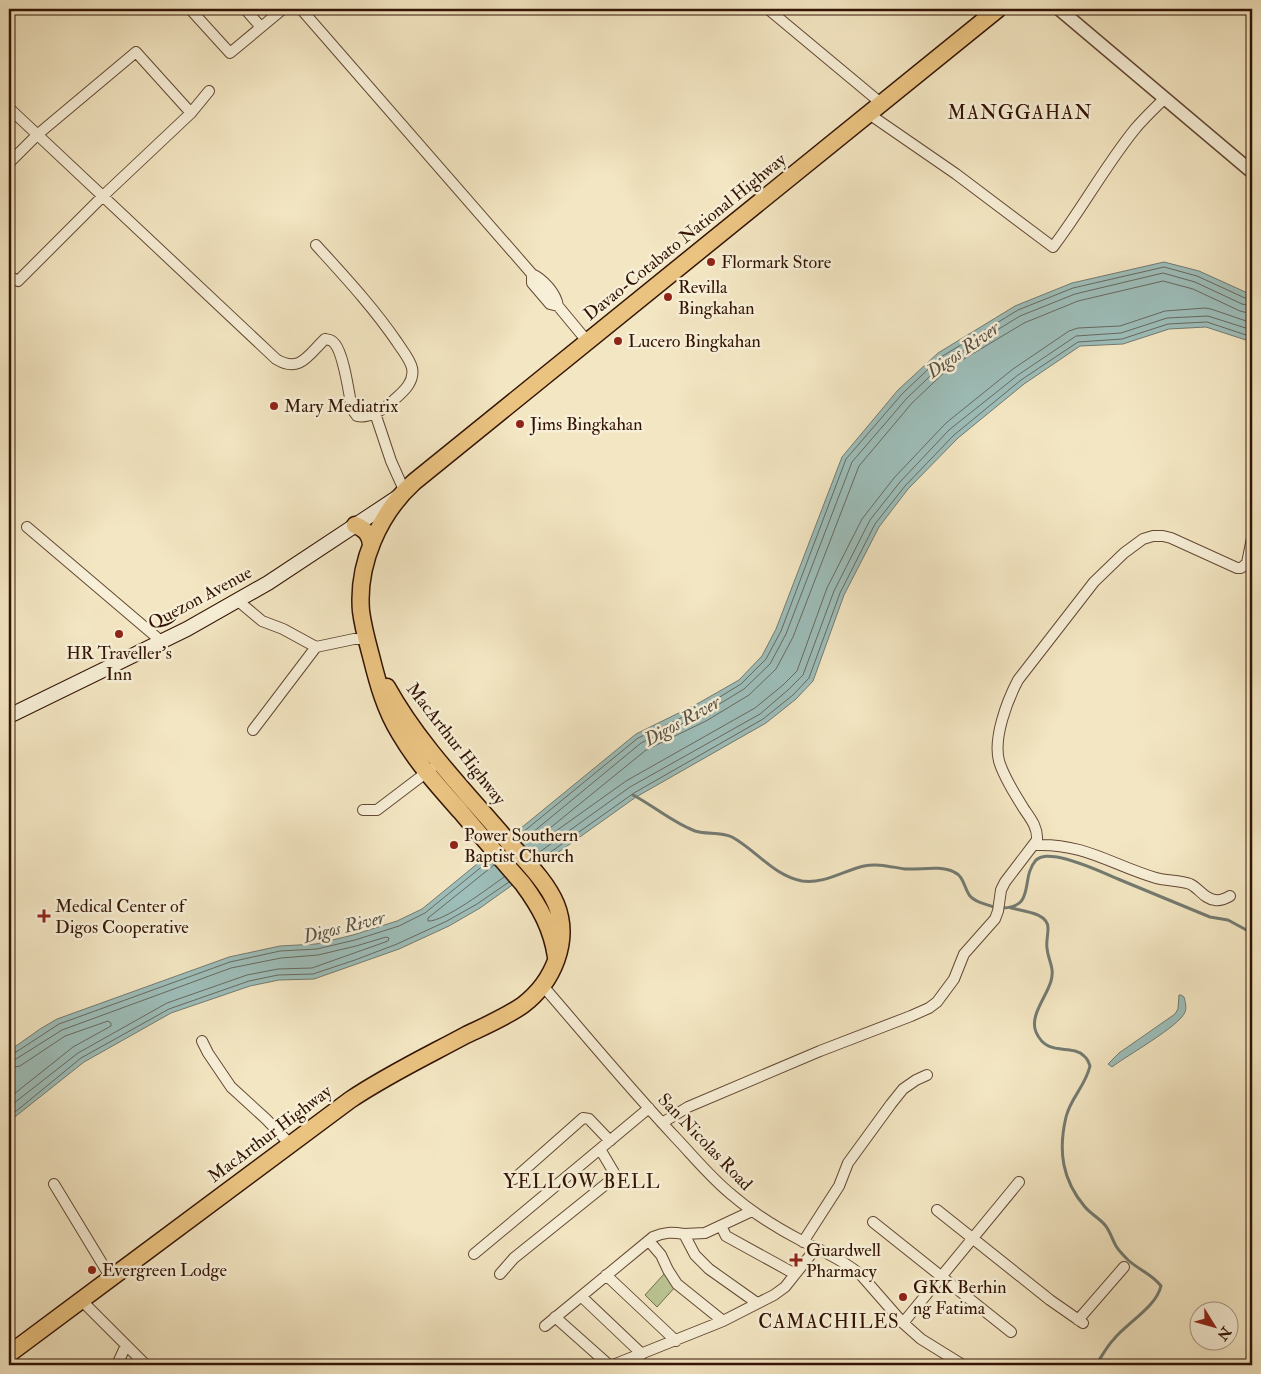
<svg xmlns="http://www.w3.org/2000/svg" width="1261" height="1374" viewBox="0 0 1261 1374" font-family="'IM FELL Double Pica',serif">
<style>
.green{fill:#bac593;stroke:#766c4c}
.water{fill:#9dbeba;stroke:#737a71}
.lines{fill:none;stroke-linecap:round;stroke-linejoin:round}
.shore{stroke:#68695f;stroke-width:1}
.stream{stroke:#737a71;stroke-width:3}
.minor-casing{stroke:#634834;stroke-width:12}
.tertiary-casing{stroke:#634834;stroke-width:15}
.secondary-casing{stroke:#331404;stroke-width:16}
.trunk-casing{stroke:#331404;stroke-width:19}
.minor{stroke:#f7efd7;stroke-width:10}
.tertiary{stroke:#f7efd7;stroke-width:12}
.secondary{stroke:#f7efd7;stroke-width:14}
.trunk{stroke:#eac381;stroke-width:16}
.poi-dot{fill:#8f2418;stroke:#f7efd7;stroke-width:2}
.labels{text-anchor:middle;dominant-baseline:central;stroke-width:5;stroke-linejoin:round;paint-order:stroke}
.street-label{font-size:18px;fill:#331404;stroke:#f7efd7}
.poi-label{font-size:18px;fill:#331404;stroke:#f7efd7;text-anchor:start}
.neighbourhood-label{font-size:19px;letter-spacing:1px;fill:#331404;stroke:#f7efd7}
.water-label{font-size:19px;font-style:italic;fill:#585044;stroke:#f7efd7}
</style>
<rect width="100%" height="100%" fill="#f3e6c2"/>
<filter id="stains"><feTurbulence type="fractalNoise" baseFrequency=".004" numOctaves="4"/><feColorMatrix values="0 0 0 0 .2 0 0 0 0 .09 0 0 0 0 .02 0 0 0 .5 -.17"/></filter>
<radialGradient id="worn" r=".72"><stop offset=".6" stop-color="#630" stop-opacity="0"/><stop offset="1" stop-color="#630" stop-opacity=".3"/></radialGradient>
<!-- green -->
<path class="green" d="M664,1274l12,12 -19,21 -12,-12z"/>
<!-- water -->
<path class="water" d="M1164,262l35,9 53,24v47l-46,-15 -37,2 -46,15 -43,2 -56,38 -66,54 -50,51 -29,38 -35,68 -31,86 -17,18 -30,24 -130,74 -156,111 -31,18 -50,23 -85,30 -35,1 -29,6 -79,27 -87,49 -68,54 -7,8v-73l31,-22 17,-10 172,-62 51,-11 36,-2 37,-9 44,-14 25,-12 214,-175 61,-30 42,-24 23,-24 14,-27 66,-172 56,-67 40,-37 77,-47 57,-23z
M1179,995h2l3,2c1,4 3,11 1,15 -5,14 -59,44 -73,55l-4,-3 11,-11 56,-39 3,-5z"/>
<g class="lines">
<!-- shore -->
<path class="shore" d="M1252,314l-12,-3 -47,-22 -30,-8 -85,20 -54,22 -75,45 -37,35 -53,63 -66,171 -17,32 -27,26 -43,26 -60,29 -107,87 -1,3 4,1 84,-60 129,-73 28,-23 14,-14 30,-83 35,-69 32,-41 52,-55 67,-54 56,-38 9,-3 42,-2 45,-15 40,-3 6,1 41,14
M517,837l121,-99 62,-29 41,-25 25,-25 15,-28 65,-172 56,-65 39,-37 77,-47 55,-22 91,-21 33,9 48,22 7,2
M521,842l120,-99 62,-29 41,-25 26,-25 16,-30 66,-172 55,-64 38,-36 75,-46 55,-22 88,-21 32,9 47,22 10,2
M534,856l96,-69 130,-73 28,-24 15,-15 31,-84 36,-71 30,-38 49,-52 69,-55 58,-39 45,-3 46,-15 41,-2 44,14
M538,861l96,-68 129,-74 30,-24 16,-17 31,-85 35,-69 30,-38 49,-51 67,-55 57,-38 44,-3 46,-15 39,-2 45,15
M494,865l-66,53v3c16,1 62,-34 76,-44
M9,1055l4,-1 46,-30 171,-62 50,-11 37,-2 38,-9 44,-14 26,-13 65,-53
M9,1061l7,-2 46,-29 169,-62 50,-10 37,-3 38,-9 30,-9 3,1 -1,3 -76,27 -34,1 -31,6 -80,28 -89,50 -69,54
M9,1068l11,-2 45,-30 43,-15 3,2v3l-38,21 -64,51
M9,1117l72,-59 88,-49 80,-28 29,-6 35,-1 42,-14 42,-16 50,-23 30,-17 32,-22"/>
<!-- stream -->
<path class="stream" d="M633,795c21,11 40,28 62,36 12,4 25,0 37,6 24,13 42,39 70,44 22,3 41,-10 62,-15 14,-3 27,1 41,3 16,1 35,-4 49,3 10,4 10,16 16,24 6,7 16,8 24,11
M1003,908c33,-1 17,-30 33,-48 6,-5 14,-4 21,-3 22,4 42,14 61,22 31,13 61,25 92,38l18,3 24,13
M1011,908c12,3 38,5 37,21 0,6 -2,13 -1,19 1,13 8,19 4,33 -4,15 -22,35 -15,51 11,26 36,11 48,24 3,2 5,7 6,10 -5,21 -19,31 -24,51 -8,34 -4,63 19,90 6,7 14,11 20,18 5,6 7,14 11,21 3,5 8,10 12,14 11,10 24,14 33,26 -5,21 -33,36 -47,53 -7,7 -12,17 -18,26"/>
<!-- minor casing -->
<g class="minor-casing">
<path id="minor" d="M190,9l40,44 53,-44
M245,9l16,18
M301,9l231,265c11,5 24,19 26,32l29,35
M768,9l114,95
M9,108l267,251c24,15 33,-5 49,-20 5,1 7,1 10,5 9,11 14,50 17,65l5,7c12,3 29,-8 37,-16 9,-8 21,-18 18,-32 -2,-9 -10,-18 -15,-26 -24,-35 -52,-65 -81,-97
M869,114l87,60 97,73c29,-38 52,-81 82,-118 9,-11 20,-21 30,-31
M9,163l28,-28 99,-83 55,61
M532,274v9l18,21 8,2
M9,276l9,5 85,-85 88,-83 18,-22
M375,413l16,48 13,29
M27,527l134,114
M237,600l25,21 21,8 33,18
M253,730l63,-83 38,-8h12
M363,810h14l54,-41
M1035,845c49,-2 77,20 121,33 11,3 24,2 34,6 9,4 14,15 25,16 6,1 10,-1 15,-4
M543,986c44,51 87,103 133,152 18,19 35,40 56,57 21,18 45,33 70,46 20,10 41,19 59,34l42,48 18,16 42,26
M202,1041l6,12 23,34 35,32 24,25
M662,1123l26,-16 132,-56 91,-35 18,-8 8,-6 17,-23 10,-25 31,-35 3,-8 3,-21 4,-8 32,-42c1,-12 -6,-21 -13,-31 -9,-15 -20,-31 -25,-48 -6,-23 8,-60 19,-81l76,-98 30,-29 19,-14 10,-3h10l8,2 66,30h4l6,-5 5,-25
M514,1179l69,-61 6,1 21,22
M54,1184l57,94
M937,1210l113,90 33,23
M873,1222l138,110
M721,1226l5,10 69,38
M684,1234l21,-1 47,-22
M649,1241l12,14 7,15 9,14 46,37
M803,1242l36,-56 9,-23 43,-59 12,-15 13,-9 11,-5
M474,1254l175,-146
M500,1274l14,-16 102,-82 -16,-27
M606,1275l70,66
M582,1297l60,57
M81,1300l65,65
M555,1317l54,48
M1078,1320l46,-53
M903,1323l116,-141
M545,1326l108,-89c11,-5 19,-5 31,-3l11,21 14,14 48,34
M117,1365l9,-20
M613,1365l110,-44 51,-26 11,-8 31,-39"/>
</g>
<!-- tertiary casing -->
<g class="tertiary-casing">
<path id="tertiary" d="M1059,9l193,163"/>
</g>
<!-- secondary casing -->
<g class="secondary-casing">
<path id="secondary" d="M9,716l178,-87 81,-46 130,-86"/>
</g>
<!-- trunk casing -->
<g class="trunk-casing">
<path id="trunk" d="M355,525c10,4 15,9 16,20
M556,957c-4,-28 -16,-50 -33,-73 -21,-24 -42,-48 -62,-72 -22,-25 -44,-49 -61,-78 -15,-24 -22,-50 -29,-78 -4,-15 -8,-29 -10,-45 -4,-47 18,-97 53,-129l584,-473
M9,1354l341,-254c37,-25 77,-44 116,-65 19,-9 40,-18 57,-30 30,-23 48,-64 33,-101 -10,-24 -33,-45 -50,-65 -42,-49 -88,-96 -119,-152"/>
</g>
<!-- minor -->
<use href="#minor" class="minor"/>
<!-- tertiary -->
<use href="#tertiary" class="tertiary"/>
<!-- secondary -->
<use href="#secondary" class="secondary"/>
<!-- trunk -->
<use href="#trunk" class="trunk"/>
</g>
<!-- markers -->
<g class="poi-dot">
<circle cx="711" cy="262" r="5"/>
<circle cx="668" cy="297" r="5"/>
<circle cx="618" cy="341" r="5"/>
<circle cx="274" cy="406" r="5"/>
<circle cx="520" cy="424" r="5"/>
<circle cx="119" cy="634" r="5"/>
<circle cx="454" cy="845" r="5"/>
<path d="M41.5 908.5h5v5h5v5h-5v5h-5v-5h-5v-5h5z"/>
<path d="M793.5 1252.5h5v5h5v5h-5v5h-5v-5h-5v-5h5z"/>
<circle cx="92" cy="1270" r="5"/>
<circle cx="903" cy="1297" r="5"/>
</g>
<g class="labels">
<!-- street labels -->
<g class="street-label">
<text transform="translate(685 237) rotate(-39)">Davao-Cotabato National Highway</text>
<text transform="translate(200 598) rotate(-28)">Quezon Avenue</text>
<text transform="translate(456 744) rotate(52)">MacArthur Highway</text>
<text transform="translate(270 1134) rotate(-37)">MacArthur Highway</text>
<text transform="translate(705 1142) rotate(46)">San Nicolas Road</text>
</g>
<!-- poi labels -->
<g class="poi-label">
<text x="721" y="262">Flormark Store</text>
<text x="678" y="287">Revilla<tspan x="678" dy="21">Bingkahan</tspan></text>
<text x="628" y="341">Lucero Bingkahan</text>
<text x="284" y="406">Mary Mediatrix</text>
<text x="530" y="424">Jims Bingkahan</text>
<text x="119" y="653" text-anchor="middle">HR Traveller's<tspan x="119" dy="21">Inn</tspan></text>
<text x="464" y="835">Power Southern<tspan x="464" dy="21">Baptist Church</tspan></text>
<text x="55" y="906">Medical Center of<tspan x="55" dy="21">Digos Cooperative</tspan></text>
<text x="806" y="1250">Guardwell<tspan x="806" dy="21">Pharmacy</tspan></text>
<text x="102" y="1270">Evergreen Lodge</text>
<text x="913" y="1287">GKK Berhin<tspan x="913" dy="21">ng Fatima</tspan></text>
</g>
<!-- neighbourhood labels -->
<g class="neighbourhood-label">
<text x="1020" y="113">MANGGAHAN</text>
<text x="582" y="1182">YELLOW BELL</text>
<text x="829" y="1322">CAMACHILES</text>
</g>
<!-- water labels -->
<g class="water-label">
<text transform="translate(963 350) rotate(-35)">Digos River</text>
<text transform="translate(682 721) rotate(-29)">Digos River</text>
<text transform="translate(344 927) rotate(-14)">Digos River</text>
</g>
</g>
<!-- margin -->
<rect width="1261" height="1374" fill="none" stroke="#f3e6c2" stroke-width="30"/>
<rect x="10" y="10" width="1241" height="1354" fill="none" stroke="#331404" stroke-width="2.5"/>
<rect x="15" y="15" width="1231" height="1344" fill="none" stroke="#331404"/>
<!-- north arrow -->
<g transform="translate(1214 1326) rotate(127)"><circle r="24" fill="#f7efd7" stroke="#a99783"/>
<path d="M0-4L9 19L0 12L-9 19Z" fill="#8f2418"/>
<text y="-8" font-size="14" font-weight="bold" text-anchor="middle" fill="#331404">N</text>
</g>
<rect width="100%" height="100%" filter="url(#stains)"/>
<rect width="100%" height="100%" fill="url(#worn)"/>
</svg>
